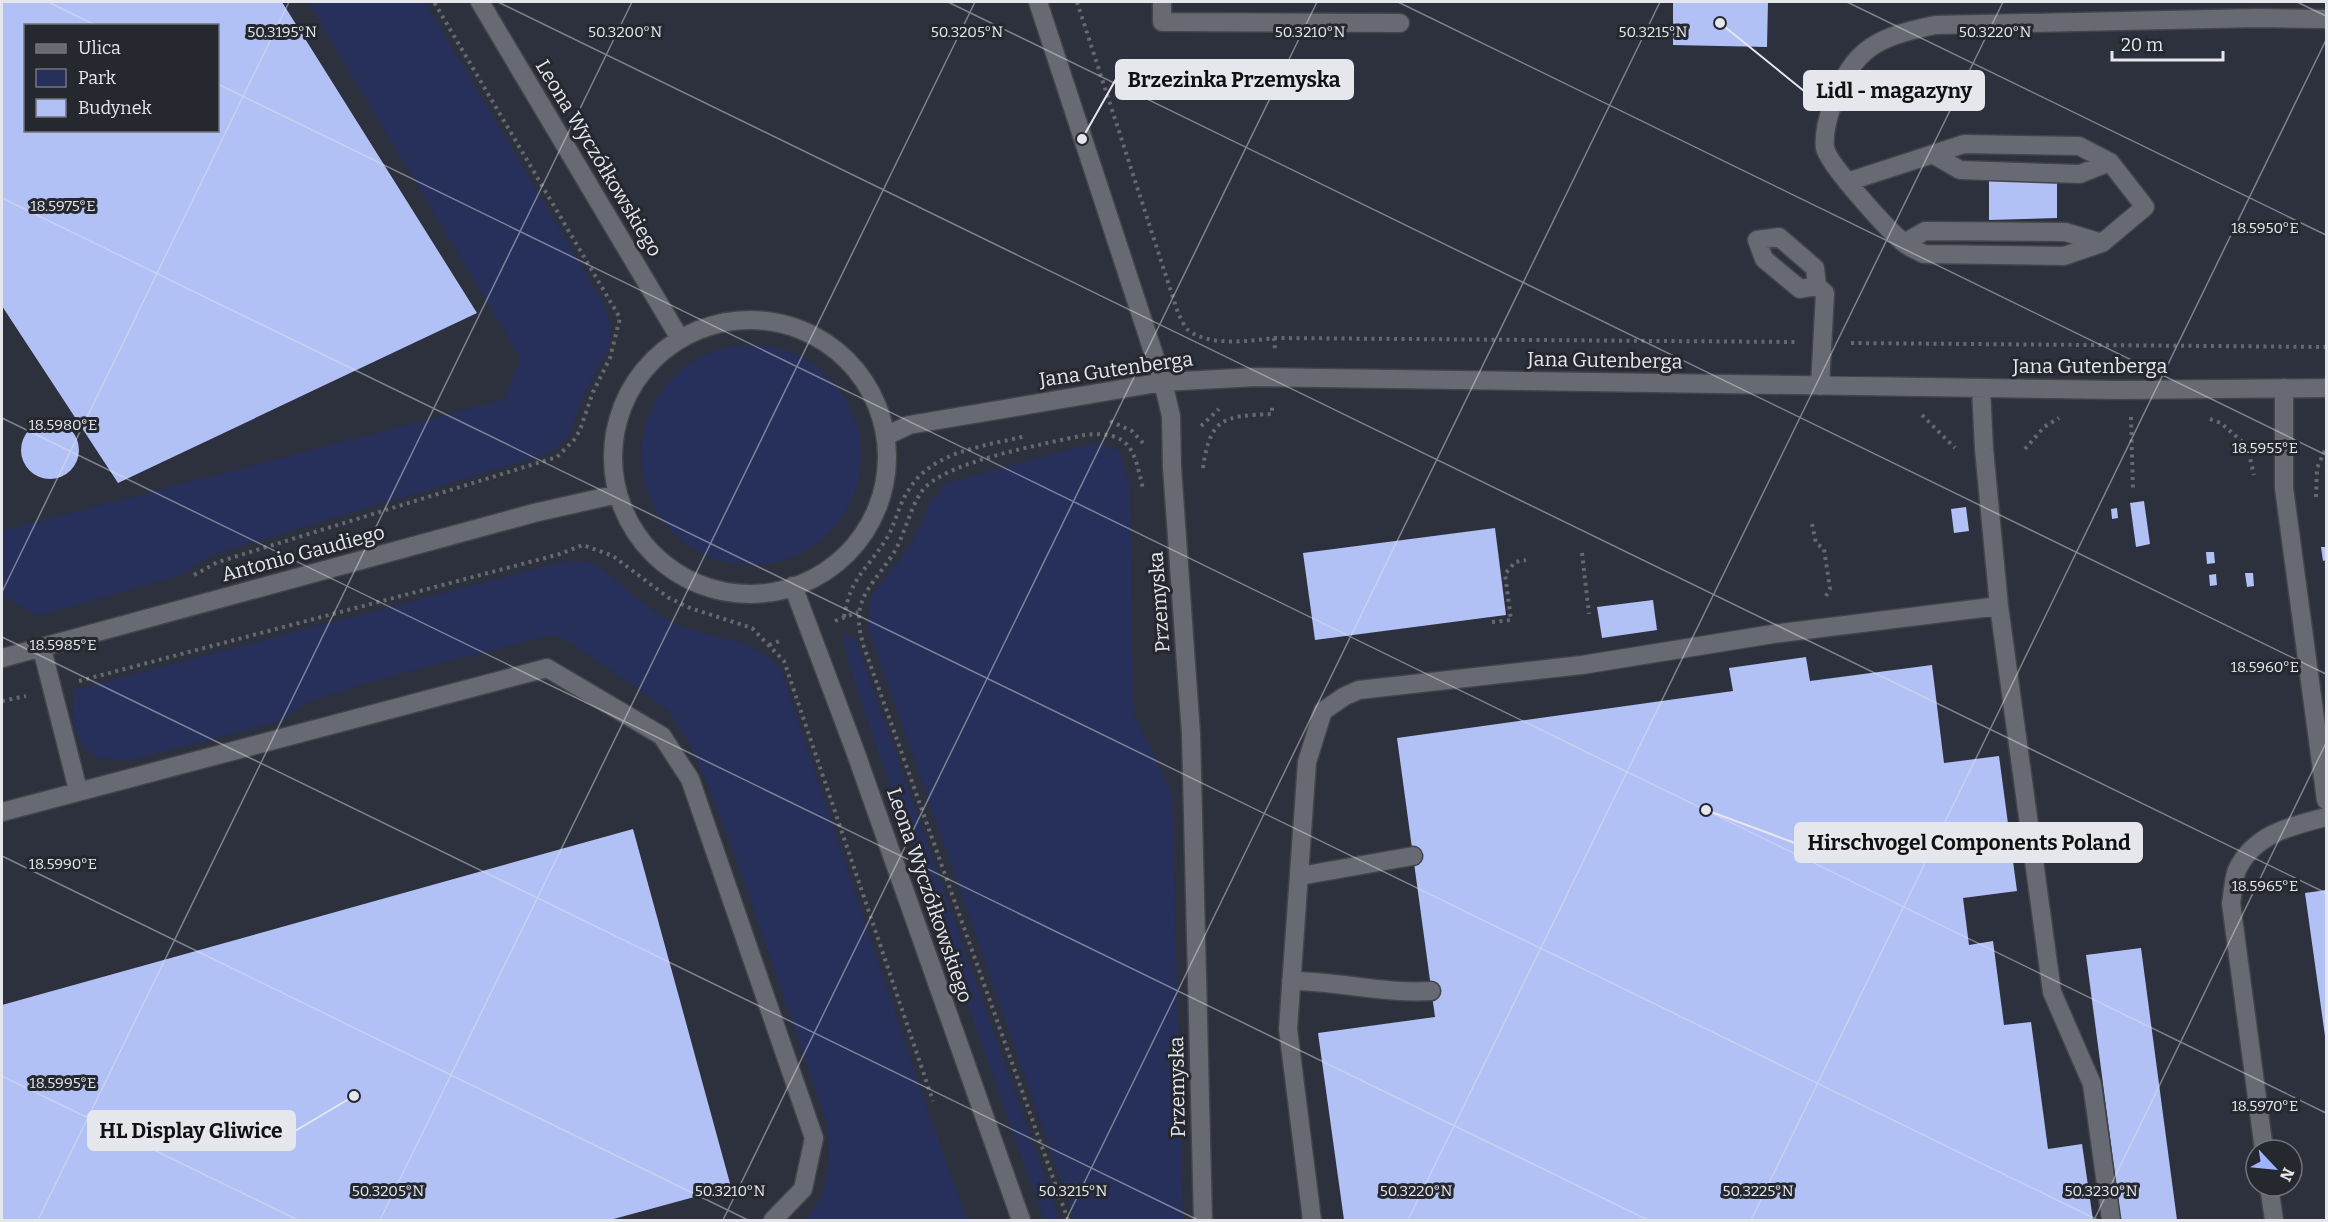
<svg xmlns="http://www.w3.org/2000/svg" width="2328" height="1222" viewBox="0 0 2328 1222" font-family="Bitter,serif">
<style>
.built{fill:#2d303d;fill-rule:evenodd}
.green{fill:#27305a}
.building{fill:#b1c0f5;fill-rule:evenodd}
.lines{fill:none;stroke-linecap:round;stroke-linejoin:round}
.minor-casing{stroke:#42444a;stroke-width:21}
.path{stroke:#66686e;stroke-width:4;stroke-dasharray:3 4.5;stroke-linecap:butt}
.minor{stroke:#676a72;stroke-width:18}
.ticks{fill:none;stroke:#e5e7ec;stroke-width:1.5;stroke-opacity:0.45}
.labels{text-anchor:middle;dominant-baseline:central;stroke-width:6;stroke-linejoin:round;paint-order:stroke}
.street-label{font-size:20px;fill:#e5e7ec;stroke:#26282f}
.ticks-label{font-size:15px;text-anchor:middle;fill:#e5e7ec;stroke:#26282f;stroke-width:6;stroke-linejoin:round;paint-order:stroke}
.leader{fill:none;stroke:#e5e7ec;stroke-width:2}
.callout-dot{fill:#e5e7ec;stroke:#26282f;stroke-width:2}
.callout{fill:#e5e7ec;stroke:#e5e7ec;stroke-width:2}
.callout-label{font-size:21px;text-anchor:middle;font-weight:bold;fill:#111}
</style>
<rect width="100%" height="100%" fill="#26282f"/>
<!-- built -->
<path class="built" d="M2,2h2324v1218h-2324zM26,26h192v104h-192zM2256,1150h36v36h-36z"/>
<!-- green -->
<path class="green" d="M308,2h117l179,302 7,20 -2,22 -24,47 -16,42 -16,16 -16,6 -326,98 -29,20 -146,41 -34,-22v-63l501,-131 18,-41z
M641 455a110 110 0 1 1 220 0a110 110 0 1 1-220 0Z
M1095,443l24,7 11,37 3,225 39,81 11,427h-108l-207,-593 3,-31 38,-48 21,-45 17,-20z
M565,561c9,0 22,-1 31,4 5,2 10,8 15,11 23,19 46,42 75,52 34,11 70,12 95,41l141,425 46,126h-165c28,-24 28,-63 24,-97l-101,-293 -35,-84 -23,-36 -101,-70 -15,-5 -161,41 -81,25 -29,20 -154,40 -30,-3 -16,-15 -9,-22 2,-31z
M843,635l11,2 5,12 201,571h-16l-170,-480 -26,-80z"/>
<!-- building -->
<path class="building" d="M2,2h280l195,311 -359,170 -116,-177zM26,26h192v104h-192z
M1673,2h95l-1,45 -94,-2z
M2057,179v39l-68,2v-40z
M21 450a29 29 0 1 1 58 0a29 29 0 1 1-58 0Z
M2144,501l6,43 -14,3 -6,-44z
M1966,507l3,24 -15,2 -3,-24z
M2117,508l1,10 -6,1 -1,-10z
M1495,528l11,87 -191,25 -12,-87z
M2321,547h5v13l-3,1z
M2206,552h8l1,11 -8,1z
M2245,573h8l1,13 -7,1z
M2216,574l1,11 -7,1 -1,-11z
M1653,600l4,30 -55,8 -5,-31z
M1806,657l4,24 122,-16 12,98 55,-7 18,135 -54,7 6,47 24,-4 11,84 27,-3 17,127 34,-5 11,76h-749l-26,-187 117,-16 -38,-279 336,-47 -4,-23z
M633,829l98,358 -121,33h-608v-215z
M2326,890v146h-1l-20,-143z
M2141,948l36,272h-56l-35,-265z"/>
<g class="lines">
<!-- minor casing -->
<g class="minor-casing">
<path id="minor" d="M480,2l199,335
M1038,2l125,380 8,34 1,51 19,267 12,486
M1162,2v20l238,1
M1934,155l26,15 120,4 30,-12
M1847,182l117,-38 115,2 31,16 35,45 -43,36 -38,13 -140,-2c-6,-3 -14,-6 -20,-11 -15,-12 -76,-79 -79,-95 -2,-15 3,-31 8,-45 21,-56 45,-66 102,-78l322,-7 69,1
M1904,243l21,-12 140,1 37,11
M1817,286l-17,3 -36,-30 -7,-19 22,-3 36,31 2,18 8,7 -5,93
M613 457a137 137 0 1 1 274 0a137 137 0 1 1-274 0Z
M1981,388l3,61 15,157
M2284,388v100l42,312
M888,435l21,-10 254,-43 93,-5 865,13 205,-2
M793,586l61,162 167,472
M42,649l36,141
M2,658l532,-145 84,-19
M2,812l545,-144 115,68 28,43 124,359 -11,51 -30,31
M1300,876l113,-20
M1291,981c47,0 93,13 140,10
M2264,1150l-33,-247c2,-10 2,-23 6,-33 17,-36 54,-44 89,-53
M2269,1186l5,34
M1312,1220l-24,-191 19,-267 16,-51 22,-15 14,-6 223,-25 191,-31 226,-28 53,386 40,92 19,136"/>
</g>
<!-- path -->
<path class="path" d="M1077,2l101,311c3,6 6,13 10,17 22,17 60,11 86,8l1,12
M1274,338l521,4
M1851,343l475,4
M1922,415l33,33
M2131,417l2,75
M2210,419l11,4 26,23 7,29
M1110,421l22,10 11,12
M1201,426l18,-17
M2025,449l19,-22 15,-9
M1203,468c7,-51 21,-52 69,-54v-8
M2316,497l1,-29 9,-20
M1812,524l4,19 8,6 6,40 -6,10
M1582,553l7,61
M194,575l24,-13 339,-105 17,-17 6,-10 13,-38 17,-34 10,-40 -186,-316
M844,617c7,-40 20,-44 41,-76 10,-15 13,-35 23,-50 23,-40 77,-45 118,-55
M835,621l23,-9
M1492,622l19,-2 -6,-46 10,-12 11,-2
M769,645l14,-5
M79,681l481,-127 23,-9 30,11 56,42 21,10 62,20 32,33 149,440
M2,701l24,-5
M1068,1220l-204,-573c-14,-45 3,-55 27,-90 14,-20 17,-46 31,-66 22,-30 124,-47 162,-56 47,-5 50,15 59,54"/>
<!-- minor -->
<use href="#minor" class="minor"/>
</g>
<!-- ticks -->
<path class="ticks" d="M48,2l49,24M498,2l1828,891M948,2l1378,672M1398,2l928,453M1847,2l479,233M2297,2l29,14M218,84l2108,1029M2,198l2096,1022M2,418l1646,802M2,592l287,-590M2,637l1196,583M2,856l746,364M2,1076l296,144M38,1220l594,-1218M380,1220l595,-1218M723,1220l594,-1218M1066,1220l594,-1218M1408,1220l595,-1218M1751,1220l575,-1180M2094,1220l232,-477"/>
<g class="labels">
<!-- street labels -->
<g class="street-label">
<text transform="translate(599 158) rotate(59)">Leona Wyczółkowskiego</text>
<text transform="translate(1605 360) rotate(1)">Jana Gutenberga</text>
<text x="2090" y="366">Jana Gutenberga</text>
<text transform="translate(1116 369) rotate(-8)">Jana Gutenberga</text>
<text transform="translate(303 553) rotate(-15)">Antonio Gaudiego</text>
<text transform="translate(1159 602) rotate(-94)">Przemyska</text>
<text transform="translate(930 895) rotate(71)">Leona Wyczółkowskiego</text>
<text transform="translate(1177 1087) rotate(-91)">Przemyska</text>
</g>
</g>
<g class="ticks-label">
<text x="282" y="37">50.3195°N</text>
<text x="625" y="37">50.3200°N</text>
<text x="967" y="37">50.3205°N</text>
<text x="1310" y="37">50.3210°N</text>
<text x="1653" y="37">50.3215°N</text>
<text x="1995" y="37">50.3220°N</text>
<text x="63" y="211">18.5975°E</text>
<text x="2265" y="233">18.5950°E</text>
<text x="63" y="430">18.5980°E</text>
<text x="2265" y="453">18.5955°E</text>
<text x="63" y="650">18.5985°E</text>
<text x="2265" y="672">18.5960°E</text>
<text x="63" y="869">18.5990°E</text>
<text x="2265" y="891">18.5965°E</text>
<text x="63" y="1088">18.5995°E</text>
<text x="2265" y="1111">18.5970°E</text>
<text x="388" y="1196">50.3205°N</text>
<text x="730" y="1196">50.3210°N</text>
<text x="1073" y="1196">50.3215°N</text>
<text x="1416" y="1196">50.3220°N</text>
<text x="1758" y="1196">50.3225°N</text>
<text x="2101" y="1196">50.3230°N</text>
</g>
<!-- callouts -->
<path class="leader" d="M1082 139L1116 79M1720 23L1804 91M1706 810L1795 843M354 1096L295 1131"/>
<g class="callout-dot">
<circle cx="1082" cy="139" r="6"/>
<circle cx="1720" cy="23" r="6"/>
<circle cx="1706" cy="810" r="6"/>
<circle cx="354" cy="1096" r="6"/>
</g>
<g class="callout">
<rect x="1116" y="60" width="237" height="39" rx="6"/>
<rect x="1804" y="71" width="180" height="39" rx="6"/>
<rect x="1795" y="823" width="347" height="39" rx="6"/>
<rect x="88" y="1111" width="207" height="39" rx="6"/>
</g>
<g class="callout-label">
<text x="1234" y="87">Brzezinka Przemyska</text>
<text x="1894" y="98">Lidl - magazyny</text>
<text x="1969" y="850">Hirschvogel Components Poland</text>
<text x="191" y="1138">HL Display Gliwice</text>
</g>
<!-- border -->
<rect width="2328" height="1222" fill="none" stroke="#e5e7ec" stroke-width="6"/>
<!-- legend -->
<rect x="24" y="24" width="195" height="108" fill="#26282f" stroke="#72747b" stroke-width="1.5"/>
<rect x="36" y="44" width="30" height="9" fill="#676a72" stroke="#72747b" stroke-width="1.5"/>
<text x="78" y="54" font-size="18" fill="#e5e7ec">Ulica</text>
<rect x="36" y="69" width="30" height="18" fill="#27305a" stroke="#72747b" stroke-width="1.5"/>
<text x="78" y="84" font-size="18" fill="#e5e7ec">Park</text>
<rect x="36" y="99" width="30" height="18" fill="#b1c0f5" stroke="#72747b" stroke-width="1.5"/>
<text x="78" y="114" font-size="18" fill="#e5e7ec">Budynek</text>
<!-- north arrow -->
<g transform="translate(2274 1168) rotate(116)"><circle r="28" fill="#26282f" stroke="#72747b" stroke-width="1.5"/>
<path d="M0-4.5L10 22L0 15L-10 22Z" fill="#a0b3fd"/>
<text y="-9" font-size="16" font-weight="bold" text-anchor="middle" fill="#e5e7ec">N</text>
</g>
<!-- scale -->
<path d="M2112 51v9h111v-9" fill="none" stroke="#e5e7ec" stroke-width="3"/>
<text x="2121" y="51" font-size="18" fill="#e5e7ec" stroke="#26282f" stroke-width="4.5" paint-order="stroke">20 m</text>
</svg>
